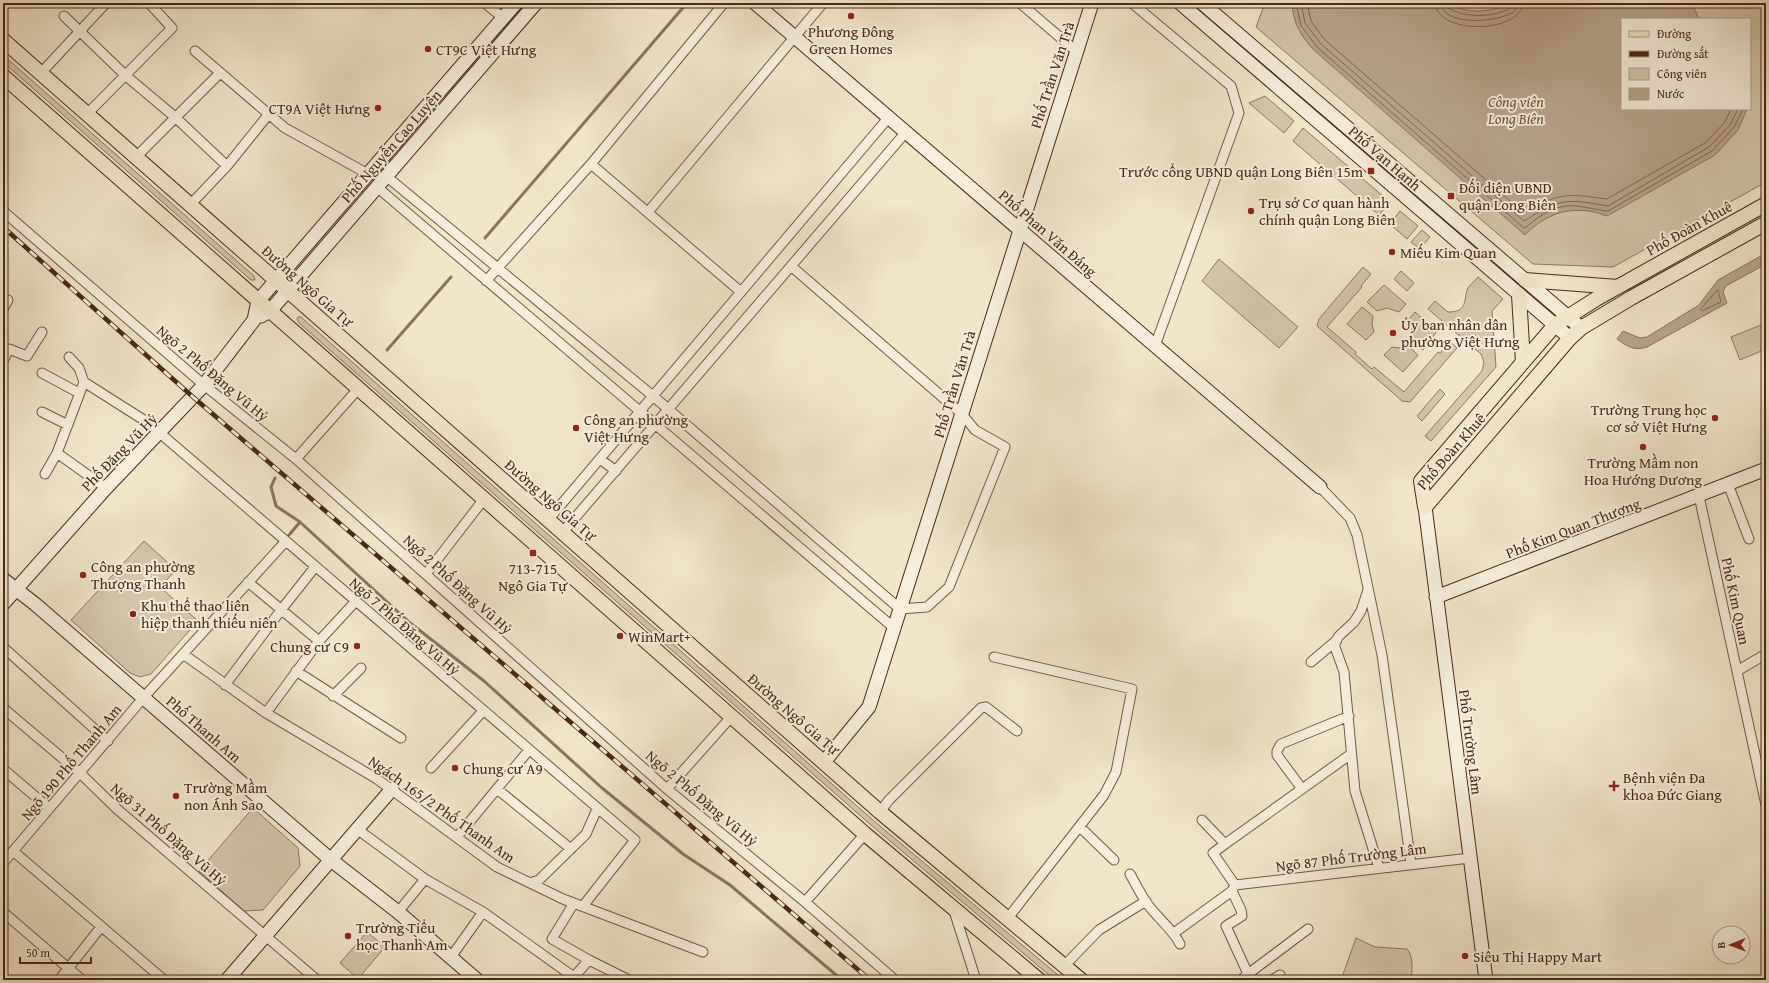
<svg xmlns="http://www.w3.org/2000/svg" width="1769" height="983" viewBox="0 0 1769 983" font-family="'Gentium Book Plus',serif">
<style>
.green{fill:#d5c6aa;stroke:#8f7660;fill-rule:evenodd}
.water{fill:#b9a58c;stroke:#8c735c}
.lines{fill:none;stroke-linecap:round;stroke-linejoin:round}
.shore{stroke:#816650;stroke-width:1}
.stream{stroke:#8c735c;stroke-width:3}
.street-casing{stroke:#735742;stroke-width:11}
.secondary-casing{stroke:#492715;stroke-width:15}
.primary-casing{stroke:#492715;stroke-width:16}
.street{stroke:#f7efdc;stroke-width:9}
.secondary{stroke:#f7efdc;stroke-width:13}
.primary{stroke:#f2e6c9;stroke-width:14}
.rail-casing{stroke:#492715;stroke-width:4.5}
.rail{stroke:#f7efdc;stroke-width:3;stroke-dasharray:9;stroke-linecap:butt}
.poi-dot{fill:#8f2418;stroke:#f7efdc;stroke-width:1.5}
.labels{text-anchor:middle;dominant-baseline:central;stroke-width:4;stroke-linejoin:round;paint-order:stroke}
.poi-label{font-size:15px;fill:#492715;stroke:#f7efdc;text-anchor:start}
.street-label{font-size:15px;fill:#492715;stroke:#f7efdc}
.park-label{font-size:15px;font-style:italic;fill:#6c4f3a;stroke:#f7efdc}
</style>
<rect width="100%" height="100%" fill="#f2e6c9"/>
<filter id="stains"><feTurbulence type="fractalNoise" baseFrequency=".005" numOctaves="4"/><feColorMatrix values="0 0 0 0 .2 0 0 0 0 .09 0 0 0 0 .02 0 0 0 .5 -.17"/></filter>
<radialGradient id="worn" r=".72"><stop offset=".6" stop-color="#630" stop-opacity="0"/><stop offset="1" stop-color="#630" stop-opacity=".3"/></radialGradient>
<!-- green -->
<path class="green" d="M1265,3h501v179l-153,85 -80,-3 -277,-237zM1622,19h128v90h-128z
M3,55l251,221 1,4h-4l-248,-218z
M1265,96l29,25 -10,12 -35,-30z
M1303,128l87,74 -11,13 -86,-74z
M1400,211l18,15 -11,13 -17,-15z
M1422,230l8,7 -10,12 -9,-7z
M1219,259l79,68 -19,21 -77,-67z
M1363,267l8,7 -10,12 1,1 -35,40 29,25 -1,2 17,15 2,-2 30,25 34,-40 2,1 10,-11 7,6 -47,54 -8,-1 -85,-75 2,-7z
M1401,271l13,12 -7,8 -13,-12z
M1478,277l25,22 -11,12 4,56 -65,74 -6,-5 57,-65 2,-9 -3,-8 -53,-45 7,-8 13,11c18,0 16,-9 19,-22 1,-4 8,-9 11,-13z
M1384,285l22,19 -7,8 -12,-4 -10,3 -10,-9z
M1362,307l11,9 -1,8 2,8 -8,8 -19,-16z
M1415,312l22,19 -14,19 -12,-10 1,-10 -4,-10z
M298,317h3l573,504 190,159h-9l-184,-155 -572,-502 -2,-4z
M1766,323v26l-26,11 -9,-23z
M1407,345l11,10 -15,17 -19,-17 8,-8 7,1z
M1440,389l5,5 -23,27 -5,-5z
M144,541l32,29 -16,17 38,34 -47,53 -11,3 -10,-4 -59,-53z
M253,808l45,40 2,18 -37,44 -19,1 -45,-40z
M367,932l18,15 -27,32 -18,-16z
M1356,938l19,9 32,2c7,8 5,21 4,31h-70z"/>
<!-- water -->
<path class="water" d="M1292,3h156c20,12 43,9 64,0h180l7,16h-77v90h125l-9,21 -23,25 -108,61c-31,-12 -59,-5 -82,19l-210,-184c-14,-14 -22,-28 -23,-48z
M1766,253v11l-40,22 -3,6 4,11 -80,44c-13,4 -19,0 -30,-8l6,-8 17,7 7,-1 52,-32 19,-25z"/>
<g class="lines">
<!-- shore -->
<path class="shore" d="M1296,3l5,23 17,22 206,180c6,-3 11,-9 18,-13 28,-16 38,-7 66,-4l104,-60 22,-24 9,-18
M1301,3l4,20 16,21 203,177c6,-3 12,-8 19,-12 25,-12 39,-7 65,-3l101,-59 21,-22 8,-16
M1307,3l4,18 14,19 199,173c5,-2 10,-6 16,-9 26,-13 41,-8 67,-5l98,-56 20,-21 6,-13
M1435,3c2,33 87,30 88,0
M1441,3c2,25 60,19 74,8l2,-8
M1446,3l2,5c18,10 44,10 63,0l1,-5
M1718,290l3,12 -19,9 -1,-2z"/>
<!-- stream -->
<path class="stream" d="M485,238l202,-235
M387,350l64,-73
M275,478l-4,9 5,19 24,16 109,100 75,59 118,107 81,66 47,31 112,95
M289,535l11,-13"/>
<!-- street casing -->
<g class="street-casing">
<path id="street" d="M485,3l18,15
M1020,3l56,48
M1132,3l99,83 8,27 -84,233
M64,16l61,59 50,42 52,49
M195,51l90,77 83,46
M41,73l65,-70
M87,114l85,-86 -23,-25
M136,157l84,-84
M591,164l150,128
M386,176l267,220 247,213 27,-2 22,-20 56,-140 -30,-17 -13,-16 -171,-148
M377,187l517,441
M190,205l37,-39 41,-51
M3,211l201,174 92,74 371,330 138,113 90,78
M648,212l175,-209
M486,281l105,-117 133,-161
M3,309l5,-9
M3,361l6,-12 18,7 15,-24
M42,373l37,20
M84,382l63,40 488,418 -52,66
M42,412l26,13
M57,453l49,35
M296,459l62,-70
M600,459l16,12
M45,474l12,-21 27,-71 -5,-14 -10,-11
M1728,484l21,55
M1320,487l30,31 7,17 25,120 29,209
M1699,496l67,309
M548,520l341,-403
M562,533l344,-401
M426,574l58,-75
M248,582l71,59
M1368,590l-7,21 -7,11 -15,14 -4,6v5l9,25 11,119 24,77
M3,647l105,94
M183,654l83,59 111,66 120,88 66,32 140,53
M994,657l138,32 -16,83 -12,23 -96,123
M1311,662l26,-22
M296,671l105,67
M1737,671l29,-17
M225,685l56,-75 34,-43
M333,696l28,-28
M3,708l77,65 37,36 200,171
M266,713l53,-72 36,-39
M431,768l52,-57
M3,769l46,39
M497,789l74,60
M667,789l64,-72
M1302,789l-25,-34v-4l4,-7 68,-28
M880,812l9,-12 92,-92 5,-1 31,24
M1202,820l23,24 -12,9 22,32
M1080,827l34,33
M357,829l68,50 58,33 95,68
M457,837l72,-87
M1225,844l126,-90
M13,851l151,129
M3,863l141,-166 141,-155
M1130,874c5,9 10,19 16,28 10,15 26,26 34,42
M530,883l9,-3 47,-46 11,-25
M1235,885l235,-27
M1235,885l-3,6 9,19 1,6 -16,10 22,48 -7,6
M805,902l60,-68
M574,903l-22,36 37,21 40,20
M954,911l22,69
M3,912l79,68
M398,912l27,-33
M1174,933l58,-42
M451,957l32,-45
M1064,966l35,-36 47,-29
M1248,974l60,-45
M59,980l42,-53
M571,980l18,-20
M1272,980l8,-5"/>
</g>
<!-- secondary casing -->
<g class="secondary-casing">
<path id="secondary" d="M755,3l565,484
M1180,3l390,335
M1202,3l379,325
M261,316l9,-5 266,-308
M1425,507l61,473
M3,579l32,25 296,256 67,52 79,68
M1436,597l330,-128
M3,604l103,-116 98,-103 50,-65 4,-19 258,-298
M824,762l45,-55 223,-704
M227,980l165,-191"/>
</g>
<!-- primary casing -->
<g class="primary-casing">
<path id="primary" d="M3,40l877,772 201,168
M3,76l862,758 174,146
M1525,280l93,7
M1519,295l4,67
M1425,507l-4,-26 134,-156 41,-26 170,-95
M1425,507l145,-169 11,-10 50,-30 135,-75"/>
</g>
<!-- street -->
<use href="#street" class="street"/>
<!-- secondary -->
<use href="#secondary" class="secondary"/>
<!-- primary -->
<use href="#primary" class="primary"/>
<!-- rail casing -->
<g class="rail-casing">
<path id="rail" d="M3,227l190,170 677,583"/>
</g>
<!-- rail -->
<use href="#rail" class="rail"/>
</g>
<!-- markers -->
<g class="poi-dot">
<circle cx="851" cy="16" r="4"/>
<circle cx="428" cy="49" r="4"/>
<circle cx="378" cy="108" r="4"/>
<rect x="1367" y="167" width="8" height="8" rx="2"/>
<rect x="1447" y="192" width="8" height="8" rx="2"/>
<circle cx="1251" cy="211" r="4"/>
<circle cx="1392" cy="252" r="4"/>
<circle cx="1393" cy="333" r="4"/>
<circle cx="1715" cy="418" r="4"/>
<circle cx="576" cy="428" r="4"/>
<circle cx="1643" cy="447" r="4"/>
<rect x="529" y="549" width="8" height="8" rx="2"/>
<circle cx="83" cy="575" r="4"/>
<circle cx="133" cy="614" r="4"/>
<circle cx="620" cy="636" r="4"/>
<circle cx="357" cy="646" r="4"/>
<circle cx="455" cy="768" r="4"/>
<path d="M1612 780h4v4h4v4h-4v4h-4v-4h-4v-4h4z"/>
<circle cx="176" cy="796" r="4"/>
<circle cx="348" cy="936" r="4"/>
<circle cx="1465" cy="956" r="4"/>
</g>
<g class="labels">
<!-- poi labels -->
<g class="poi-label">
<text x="851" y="31" text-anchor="middle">Phương Đông<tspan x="851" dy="17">Green Homes</tspan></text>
<text x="436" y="49">CT9C Việt Hưng</text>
<text x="370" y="108" text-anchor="end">CT9A Việt Hưng</text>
<text x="1363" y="171" text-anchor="end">Trước cổng UBND quận Long Biên 15m</text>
<text x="1459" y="187">Đối diện UBND<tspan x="1459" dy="17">quận Long Biên</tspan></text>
<text x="1259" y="202">Trụ sở Cơ quan hành<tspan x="1259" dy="17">chính quận Long Biên</tspan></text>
<text x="1400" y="252">Miếu Kim Quan</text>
<text x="1401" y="324">Ủy ban nhân dân<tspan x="1401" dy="17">phường Việt Hưng</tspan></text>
<text x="1707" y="409" text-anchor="end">Trường Trung học<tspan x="1707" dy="17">cơ sở Việt Hưng</tspan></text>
<text x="584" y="419">Công an phường<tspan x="584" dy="17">Việt Hưng</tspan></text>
<text x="1643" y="462" text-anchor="middle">Trường Mầm non<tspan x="1643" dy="17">Hoa Hướng Dương</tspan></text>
<text x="91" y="566">Công an phường<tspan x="91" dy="17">Thượng Thanh</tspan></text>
<text x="533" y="568" text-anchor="middle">713-715<tspan x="533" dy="17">Ngô Gia Tự</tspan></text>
<text x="141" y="605">Khu thể thao liên<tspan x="141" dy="17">hiệp thanh thiếu niên</tspan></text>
<text x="628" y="636">WinMart+</text>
<text x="349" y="646" text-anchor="end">Chung cư C9</text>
<text x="463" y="768">Chung cư A9</text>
<text x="1623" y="777">Bệnh viện Đa<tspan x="1623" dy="17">khoa Đức Giang</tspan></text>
<text x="184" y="787">Trường Mầm<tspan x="184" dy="17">non Ánh Sao</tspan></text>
<text x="356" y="927">Trường Tiểu<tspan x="356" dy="17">học Thanh Am</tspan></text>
<text x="1473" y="956">Siêu Thị Happy Mart</text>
</g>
<!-- street labels -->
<g class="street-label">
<text transform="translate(1052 75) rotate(-72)">Phố Trần Văn Trà</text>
<text transform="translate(391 146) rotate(-49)">Phố Nguyễn Cao Luyện</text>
<text transform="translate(1385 158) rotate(41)">Phố Vạn Hạnh</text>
<text transform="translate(1689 228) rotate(-29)">Phố Đoàn Khuê</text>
<text transform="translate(1048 233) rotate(41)">Phố Phan Văn Đáng</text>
<text transform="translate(308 286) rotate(41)">Đường Ngô Gia Tự</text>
<text transform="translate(213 373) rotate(40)">Ngõ 2 Phố Đặng Vũ Hỷ</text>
<text transform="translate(954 384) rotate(-73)">Phố Trần Văn Trà</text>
<text transform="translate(1451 451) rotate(-49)">Phố Đoàn Khuê</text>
<text transform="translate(119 452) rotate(-46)">Phố Đặng Vũ Hỷ</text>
<text transform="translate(551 500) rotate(41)">Đường Ngô Gia Tự</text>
<text transform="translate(1573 528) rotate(-21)">Phố Kim Quan Thượng</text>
<text transform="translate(458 584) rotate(42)">Ngõ 2 Phố Đặng Vũ Hỷ</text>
<text transform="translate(1736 601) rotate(78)">Phố Kim Quan</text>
<text transform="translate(405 626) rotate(41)">Ngõ 7 Phố Đặng Vũ Hỷ</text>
<text transform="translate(794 714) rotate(41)">Đường Ngô Gia Tự</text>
<text transform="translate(204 729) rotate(41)">Phố Thanh Am</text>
<text transform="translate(1471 742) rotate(83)">Phố Trường Lâm</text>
<text transform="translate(71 762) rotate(-50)">Ngõ 190 Phố Thanh Am</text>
<text transform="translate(702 798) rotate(40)">Ngõ 2 Phố Đặng Vũ Hỷ</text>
<text transform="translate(442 809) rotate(35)">Ngách 165/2 Phố Thanh Am</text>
<text transform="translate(169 834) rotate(41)">Ngõ 31 Phố Đặng Vũ Hỷ</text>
<text transform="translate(1351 857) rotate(-7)">Ngõ 87 Phố Trường Lâm</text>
</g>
<!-- park labels -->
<g class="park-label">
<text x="1516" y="101">Công viên<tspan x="1516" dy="17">Long Biên</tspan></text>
</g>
</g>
<!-- margin -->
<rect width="1769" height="983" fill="none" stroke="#f2e6c9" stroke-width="16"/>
<rect x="4" y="4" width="1761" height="975" fill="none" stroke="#492715" stroke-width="2"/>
<rect x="8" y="8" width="1753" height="967" fill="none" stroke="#492715"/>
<!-- legend -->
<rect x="1621" y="18" width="130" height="92" fill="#f7efdc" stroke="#b19f8c"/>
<rect x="1629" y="31" width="20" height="6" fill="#f2e6c9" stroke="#b19f8c"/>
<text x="1657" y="38" font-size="12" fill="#492715">Đường</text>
<rect x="1629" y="51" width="20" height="6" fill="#492715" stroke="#b19f8c"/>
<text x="1657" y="58" font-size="12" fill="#492715">Đường sắt</text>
<rect x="1629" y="68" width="20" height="12" fill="#d5c6aa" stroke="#b19f8c"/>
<text x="1657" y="78" font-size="12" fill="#492715">Công viên</text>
<rect x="1629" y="88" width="20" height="12" fill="#b9a58c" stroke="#b19f8c"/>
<text x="1657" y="98" font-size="12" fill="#492715">Nước</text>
<!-- north arrow -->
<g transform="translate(1731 945) rotate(269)"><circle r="19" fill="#f7efdc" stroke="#b19f8c"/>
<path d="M0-3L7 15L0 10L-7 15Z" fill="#8f2418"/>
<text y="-6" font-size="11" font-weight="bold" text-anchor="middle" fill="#492715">B</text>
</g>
<!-- scale -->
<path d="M20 957v6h71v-6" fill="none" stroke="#492715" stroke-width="2"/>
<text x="26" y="957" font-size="12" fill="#492715" stroke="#f7efdc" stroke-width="3" paint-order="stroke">50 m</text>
<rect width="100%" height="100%" filter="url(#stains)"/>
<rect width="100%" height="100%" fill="url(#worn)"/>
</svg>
